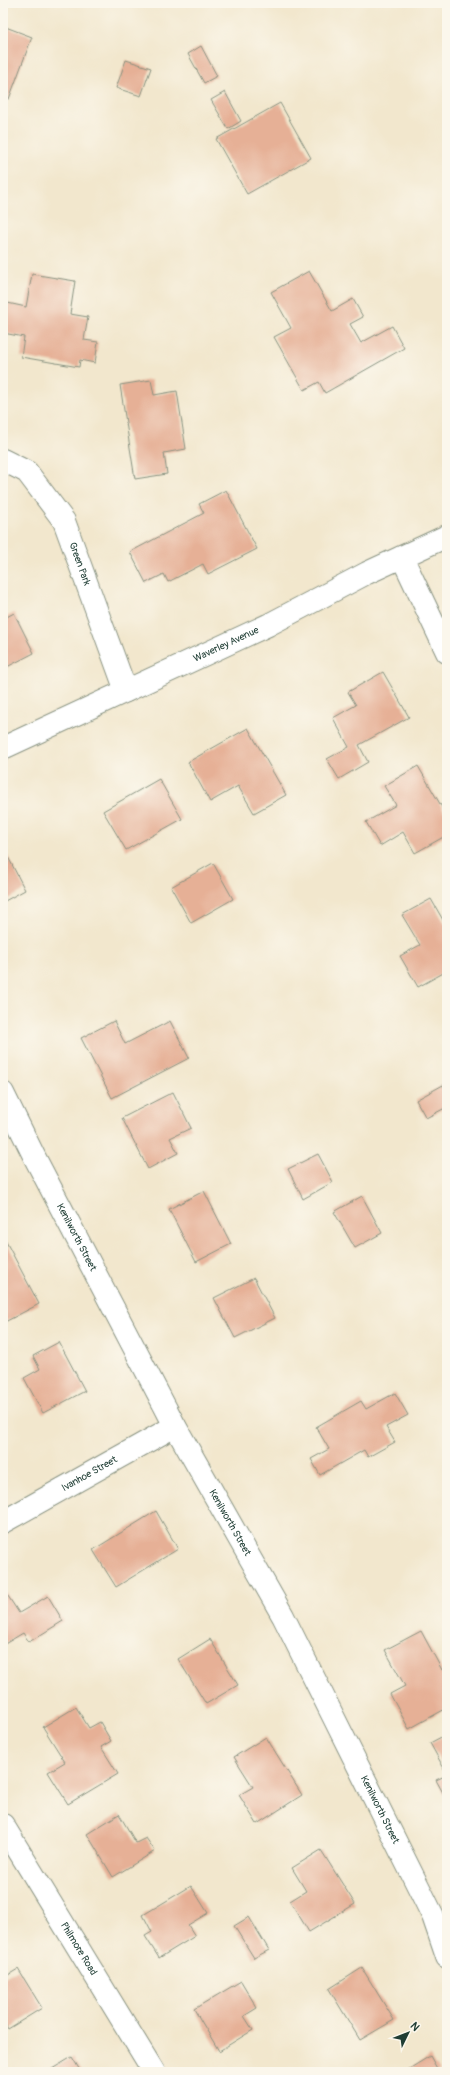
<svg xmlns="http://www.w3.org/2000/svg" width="450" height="2075" viewBox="0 0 450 2075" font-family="Pangolin,sans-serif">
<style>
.building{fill:#e6b096}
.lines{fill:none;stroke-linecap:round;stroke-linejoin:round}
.street-casing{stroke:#889280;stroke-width:24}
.secondary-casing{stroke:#889280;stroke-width:24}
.street{stroke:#fff;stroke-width:22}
.secondary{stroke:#fff;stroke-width:22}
.labels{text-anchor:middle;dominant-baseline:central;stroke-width:4;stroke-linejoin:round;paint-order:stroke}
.street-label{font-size:10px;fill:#1f3d34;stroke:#fbf7ec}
</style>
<rect width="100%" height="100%" fill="#fbf7ec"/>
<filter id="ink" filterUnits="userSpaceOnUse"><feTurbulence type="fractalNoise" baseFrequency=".025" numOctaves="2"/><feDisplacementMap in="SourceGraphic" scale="8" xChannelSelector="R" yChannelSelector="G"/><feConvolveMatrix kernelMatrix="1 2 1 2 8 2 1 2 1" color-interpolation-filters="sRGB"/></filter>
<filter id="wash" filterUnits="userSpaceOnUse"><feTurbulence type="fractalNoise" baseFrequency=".012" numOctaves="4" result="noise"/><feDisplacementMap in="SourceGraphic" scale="16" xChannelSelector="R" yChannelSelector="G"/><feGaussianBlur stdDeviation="0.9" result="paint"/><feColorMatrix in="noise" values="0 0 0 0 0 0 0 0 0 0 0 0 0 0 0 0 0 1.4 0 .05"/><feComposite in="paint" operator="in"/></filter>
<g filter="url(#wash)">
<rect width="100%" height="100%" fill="#f2e7cd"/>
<g id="blocks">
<!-- building -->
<path class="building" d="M3,26l29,11 -23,62 -6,-2z
M201,46l16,30 -13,7 -16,-29z
M126,60l25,8 -10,28 -25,-8z
M225,92l16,29 -13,8 -17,-29z
M280,103l31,55 -64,36 -31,-55z
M309,271l23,40 21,-12 10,18 -13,7 11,19 31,-17 12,22 -79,45 -6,-11 -15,8 -30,-53 17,-9 -20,-36z
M32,274l43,7 -5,33 18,3 -4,23 14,2 -3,21 -15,-3 -1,7 -58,-10 3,-20 -21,-4v-31l23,5z
M151,380l3,15 23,-4 9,58 -22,4 3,21 -32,5 -15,-94z
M226,490l31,59 -49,25 -5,-10 -35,18 -4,-8 -18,9 -16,-31 74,-39 -5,-9z
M14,613l20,40 -31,16v-50z
M383,672l26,45 -50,28 9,17 -29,17 -12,-20 22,-12 -16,-29 23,-13 -8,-13z
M248,728l38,67 -32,18 -16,-27 -28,16 -22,-40z
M418,766l29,50v19l-32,18 -12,-21 -23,14 -14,-24 30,-17 -12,-19z
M159,779l23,40 -56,31 -23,-39z
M3,847l22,43 -22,12z
M213,863l20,36 -42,24 -20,-36z
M431,899l16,28v44l-29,16 -18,-31 20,-11 -18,-30z
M114,1021l11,23 45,-23 19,37 -77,40 -31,-60z
M443,1085l4,7v15l-21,11 -10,-18z
M173,1092l18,36 -21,10 8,15 -30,16 -26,-51z
M318,1154l15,28 -30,17 -15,-30z
M204,1191l27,53 -35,18 -27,-53z
M362,1196l20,37 -27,15 -21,-36z
M3,1236l36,68 -36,19z
M254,1278l21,40 -40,20 -21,-40z
M59,1342l26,49 -42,22 -19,-35 16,-9 -7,-13z
M395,1393l13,22 -22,12 9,15 -27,15 -4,-7 -44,25 -9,-16 18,-10 -13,-22 45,-26 5,8z
M156,1511l22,38 -62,38 -23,-37z
M6,1593l13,20 29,-17 15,25 -34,21 -6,-9 -20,12v-50z
M421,1631l21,39 5,-2v40l-38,21 -19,-35 15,-8 -20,-36z
M210,1639l28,46 -32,19 -28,-45z
M76,1707l13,21 11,-6 11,19 -10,6 17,27 -50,30 -20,-32 17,-10 -22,-35z
M447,1734v40l-17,-31z
M266,1737l36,58 -45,29 -18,-29 14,-8 -19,-30z
M447,1775v25l-11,-20z
M119,1814l17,29 10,-5 9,13 -42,26 -26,-43z
M321,1850l34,54 -46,28 -19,-31 16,-10 -14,-23z
M191,1886l17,27 -20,12 7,11 -36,22 -14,-22 7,-4 -9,-17z
M249,1917l20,33 -15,8 -20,-32z
M362,1968l32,52 -34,20 -31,-51z
M18,1969l24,39 -34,21 -5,-9v-42z
M241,1981l16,27 -13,8 9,14 -34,21 -25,-42z
M430,2056l9,16h-35z
M72,2057l9,15h-34z"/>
</g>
</g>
<g filter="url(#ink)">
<use href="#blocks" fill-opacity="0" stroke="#889280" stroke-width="1"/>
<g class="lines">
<!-- street casing -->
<g class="street-casing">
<g id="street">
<path id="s1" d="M3,460l24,12 37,49 62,170"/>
<path d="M402,557l45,95"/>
<path id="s2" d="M3,1093l32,65 140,268 108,190 150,300 14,41"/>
<path id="s3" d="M3,1522l172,-96"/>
<path id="s4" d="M3,1825l151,247"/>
</g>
</g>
<!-- secondary casing -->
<g class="secondary-casing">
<g id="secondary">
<path id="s5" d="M3,748l265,-123 99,-52 80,-37"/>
</g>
</g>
<!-- street -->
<use href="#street" class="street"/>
<!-- secondary -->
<use href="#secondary" class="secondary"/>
</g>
</g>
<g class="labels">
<!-- street labels -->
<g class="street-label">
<text stroke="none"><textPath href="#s1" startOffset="134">Green Park</textPath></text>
<text stroke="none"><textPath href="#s5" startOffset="246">Waverley Avenue</textPath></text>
<text stroke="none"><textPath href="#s2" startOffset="162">Kenilworth Street</textPath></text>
<text stroke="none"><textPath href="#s3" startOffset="99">Ivanhoe Street</textPath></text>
<text stroke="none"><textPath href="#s2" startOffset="486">Kenilworth Street</textPath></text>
<text stroke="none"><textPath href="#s2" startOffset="810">Kenilworth Street</textPath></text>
<text stroke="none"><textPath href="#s4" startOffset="145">Philmore Road</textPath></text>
</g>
</g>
<!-- margin -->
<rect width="450" height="2075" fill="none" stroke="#fbf7ec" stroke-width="16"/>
<!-- north arrow -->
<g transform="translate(408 2033) rotate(47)" stroke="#fbf7ec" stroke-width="3" paint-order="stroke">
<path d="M0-3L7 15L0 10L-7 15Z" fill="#1f3d34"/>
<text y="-6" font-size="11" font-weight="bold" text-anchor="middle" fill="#1f3d34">N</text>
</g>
</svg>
